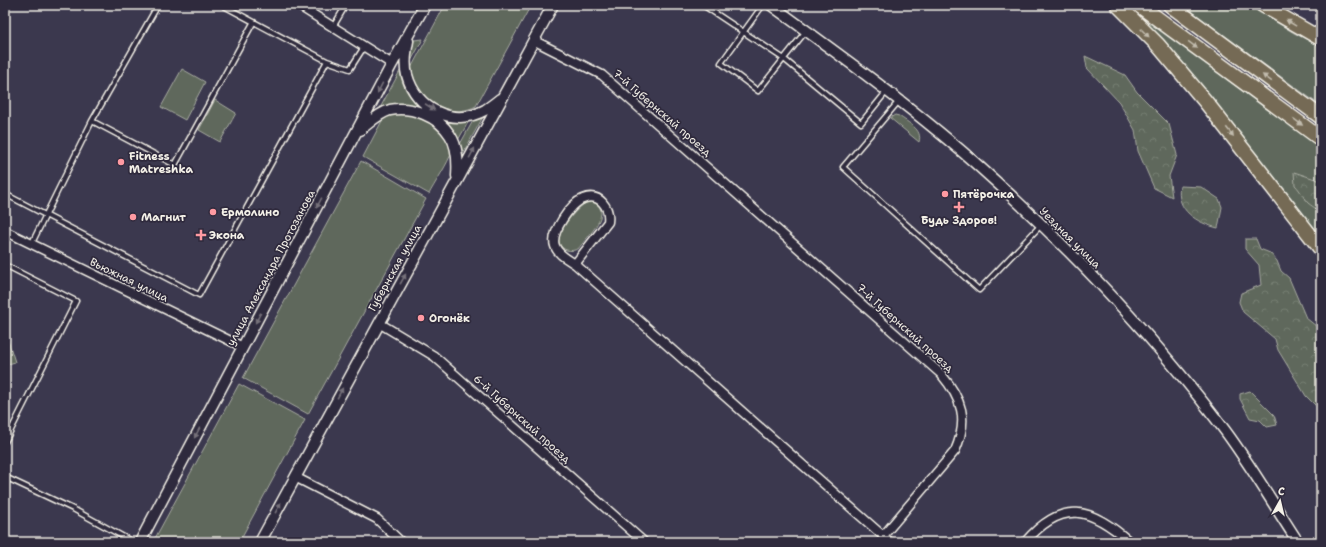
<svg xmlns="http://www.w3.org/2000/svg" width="1326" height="547" viewBox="0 0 1326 547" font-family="'Shantell Sans',sans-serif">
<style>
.green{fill:#5e685b;stroke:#a9aca2}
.forest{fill:url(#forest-crowns);stroke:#a9aca2}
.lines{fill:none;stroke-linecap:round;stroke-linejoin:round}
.service-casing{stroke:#f4f1e8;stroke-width:7}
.minor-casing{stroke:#f4f1e8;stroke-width:11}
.tertiary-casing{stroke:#f4f1e8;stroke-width:13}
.primary-casing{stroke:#f4f1e8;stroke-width:16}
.trunk-casing{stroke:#f4f1e8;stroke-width:17}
.service{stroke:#2f2a3d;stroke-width:4}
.minor{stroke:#2f2a3d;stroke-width:8}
.tertiary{stroke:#2f2a3d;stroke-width:10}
.primary{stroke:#756a55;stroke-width:13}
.trunk{stroke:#756a55;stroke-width:14}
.oneway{fill:#c1bbad}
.oneway2{fill:#747079}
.poi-dot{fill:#ff9aa2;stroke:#2f2a3d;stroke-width:1.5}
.labels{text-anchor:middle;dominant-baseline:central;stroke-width:3.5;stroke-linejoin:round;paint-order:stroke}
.street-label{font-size:11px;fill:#f4f1e8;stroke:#2f2a3d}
.poi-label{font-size:11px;font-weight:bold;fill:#f4f1e8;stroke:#2f2a3d;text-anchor:start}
</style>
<defs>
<pattern id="forest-crowns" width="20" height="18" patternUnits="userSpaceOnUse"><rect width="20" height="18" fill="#5e685b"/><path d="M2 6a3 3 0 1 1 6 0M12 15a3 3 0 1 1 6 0" fill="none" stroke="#767e73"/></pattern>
</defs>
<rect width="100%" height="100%" fill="#3b384e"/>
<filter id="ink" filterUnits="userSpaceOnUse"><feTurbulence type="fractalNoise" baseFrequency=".025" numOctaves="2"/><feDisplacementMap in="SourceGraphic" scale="8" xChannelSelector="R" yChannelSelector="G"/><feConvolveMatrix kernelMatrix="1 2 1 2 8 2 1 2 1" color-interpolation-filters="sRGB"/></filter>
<g filter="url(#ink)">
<!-- green -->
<path class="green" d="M445,5h86l-55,101c-18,10 -46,4 -58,-15 -4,-6 -6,-15 -7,-23z
M1183,5h65l46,28 27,14v59z
M1134,12l187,136v93z
M423,39l-13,24 4,-23z
M182,69l23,13 -20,38 -24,-13z
M400,71c2,15 8,25 19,35l-26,-2 -13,4z
M215,100l21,13 -16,29 -21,-12z
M405,113c16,3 48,19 46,40 -1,7 -18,33 -22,41l-66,-37 21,-40 10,-3z
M484,115l-22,40 -3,-9 15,-27z
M895,115l4,1c9,7 24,13 20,26l-29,-24z
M440,118l30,1 -13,23z
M361,161l65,38 -118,215 -65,-36z
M590,201c27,8 -3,36 -12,48 -8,3 -15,2 -19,-6 -3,-11 20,-39 31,-42z
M5,331l10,31 -10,3z
M239,384l66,36 -66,122h-86z"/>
<!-- forest -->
<path class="forest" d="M1085,56l40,19 12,17 32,32 8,31 -8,21 3,21 -18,-9 -16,-37 -3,-21 -16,-28 -32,-34z
M1294,172l27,9v35c-2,-7 -7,-8 -13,-13 -5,-5 -6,-11 -13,-18z
M1180,186l21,1 18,12 3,8 -4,21c-21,-5 -43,-18 -38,-42z
M1245,239h11l4,10 10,4 7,8 4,10 8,7 17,40 15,12v81l-15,-15 -28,-46 -3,-11 -32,-27 -4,-10 2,-9 20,-8 -2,-20 -14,-16z
M1250,391l24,24 3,10 -10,2 -7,-7 -10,-2 -10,-19v-5z"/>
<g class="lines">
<!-- service casing -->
<g class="service-casing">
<path id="service" d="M222,5l105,56 23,8 14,-22
M703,5l81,54 77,64 26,-32
M763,5l-42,58 37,28 48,-60
M333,27l13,-22
M899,101l-56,66 136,123 62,-65
M92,121l83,44 78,-142
M5,194l194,101 128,-234
M31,245l61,-124 66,-116
M5,265l71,36 -71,141
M5,477l68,32 60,33"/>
</g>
<!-- minor casing -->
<g class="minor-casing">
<path id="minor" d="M298,5l94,59
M533,40l69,35 339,299c21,25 28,45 14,77l-72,85
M5,231l238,116
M575,264c-7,-5 -17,-9 -20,-18 -5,-13 16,-43 28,-47 17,-7 27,9 25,23l-33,42 315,278
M379,323l55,33 210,186
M295,477l82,42 24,23
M1025,542c38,-44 66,-34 105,0"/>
</g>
<!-- tertiary casing -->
<g class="tertiary-casing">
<path id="tertiary" d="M771,5c69,50 138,100 202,156 89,79 175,169 247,263 28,36 53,80 78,118
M408,41c-2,10 -4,23 -1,34 9,34 46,53 78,35 5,-3 10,-7 15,-11
M360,130c9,-7 19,-17 30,-20 22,-4 48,6 60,25 8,12 8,27 7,41
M140,542l252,-478 33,-59
M260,542l293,-537"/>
</g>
<!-- primary casing -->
<g class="primary-casing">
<path id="primary" d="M1262,5l59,34"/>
</g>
<!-- trunk casing -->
<g class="trunk-casing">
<path id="trunk" d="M1118,5l40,40 47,56 116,148
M1139,5l182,134
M1170,5l151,112"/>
</g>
<!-- service -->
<use href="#service" class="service"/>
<!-- minor -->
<use href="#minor" class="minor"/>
<!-- tertiary -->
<use href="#tertiary" class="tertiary"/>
<!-- primary -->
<use href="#primary" class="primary"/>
<!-- trunk -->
<use href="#trunk" class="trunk"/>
</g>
<!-- one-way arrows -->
<defs><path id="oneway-solid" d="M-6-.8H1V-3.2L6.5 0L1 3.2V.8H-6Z"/></defs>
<g class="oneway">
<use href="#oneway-solid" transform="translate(1291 23) rotate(-149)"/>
<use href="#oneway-solid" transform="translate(1145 33) rotate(45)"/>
<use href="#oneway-solid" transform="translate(1193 45) rotate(36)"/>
<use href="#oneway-solid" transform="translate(1267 78) rotate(-144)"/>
<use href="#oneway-solid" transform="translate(1298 122) rotate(36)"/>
<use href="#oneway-solid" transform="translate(1230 132) rotate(52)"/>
</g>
<g class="oneway2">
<use href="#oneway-solid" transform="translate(380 88) rotate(117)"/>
<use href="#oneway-solid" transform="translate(430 107) rotate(33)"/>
<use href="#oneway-solid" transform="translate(472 153) rotate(-62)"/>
<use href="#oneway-solid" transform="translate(319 203) rotate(118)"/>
<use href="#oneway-solid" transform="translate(403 279) rotate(-61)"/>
<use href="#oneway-solid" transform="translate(258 318) rotate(118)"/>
<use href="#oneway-solid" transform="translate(340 393) rotate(-62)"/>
<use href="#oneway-solid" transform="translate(197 433) rotate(118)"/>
<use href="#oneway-solid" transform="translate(278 508) rotate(-61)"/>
</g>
</g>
<!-- markers -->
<g class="poi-dot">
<circle cx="121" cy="162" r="4"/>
<circle cx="945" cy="194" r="4"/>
<path d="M957 201h4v4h4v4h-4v4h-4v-4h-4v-4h4z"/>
<circle cx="213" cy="212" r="4"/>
<circle cx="133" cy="217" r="4"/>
<path d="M199 229h4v4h4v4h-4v4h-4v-4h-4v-4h4z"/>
<circle cx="421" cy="318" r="4"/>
</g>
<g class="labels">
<!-- street labels -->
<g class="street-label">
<text transform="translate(662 113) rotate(41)">7-й Губернский проезд</text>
<text transform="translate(1070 238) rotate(45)">Уездная улица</text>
<text transform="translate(271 268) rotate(-62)">улица Александра Протозанова</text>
<text transform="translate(395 268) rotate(-61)">Губернская улица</text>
<text transform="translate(129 280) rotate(26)">Вьюжная улица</text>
<text transform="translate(905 328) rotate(42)">7-й Губернский проезд</text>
<text transform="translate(522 419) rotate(42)">6-й Губернский проезд</text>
</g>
<!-- poi labels -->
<g class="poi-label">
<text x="129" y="156">Fitness<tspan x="129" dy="13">Matreshka</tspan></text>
<text x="953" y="194">Пятёрочка</text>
<text x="221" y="212">Ермолино</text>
<text x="141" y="217">Магнит</text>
<text x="959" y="220" text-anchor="middle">Будь Здоров!</text>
<text x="209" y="235">Экона</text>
<text x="429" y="318">Огонёк</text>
</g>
</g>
<!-- margin -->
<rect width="1326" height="547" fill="none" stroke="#2f2a3d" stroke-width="20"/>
<rect x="10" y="10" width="1306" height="527" fill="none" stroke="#f4f1e8" stroke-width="1.5" filter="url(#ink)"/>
<!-- north arrow -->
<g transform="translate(1280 501) rotate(8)" stroke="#2f2a3d" stroke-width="3" paint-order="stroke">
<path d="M0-3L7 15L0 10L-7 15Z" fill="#f4f1e8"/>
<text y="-6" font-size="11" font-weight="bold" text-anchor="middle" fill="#f4f1e8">С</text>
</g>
</svg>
